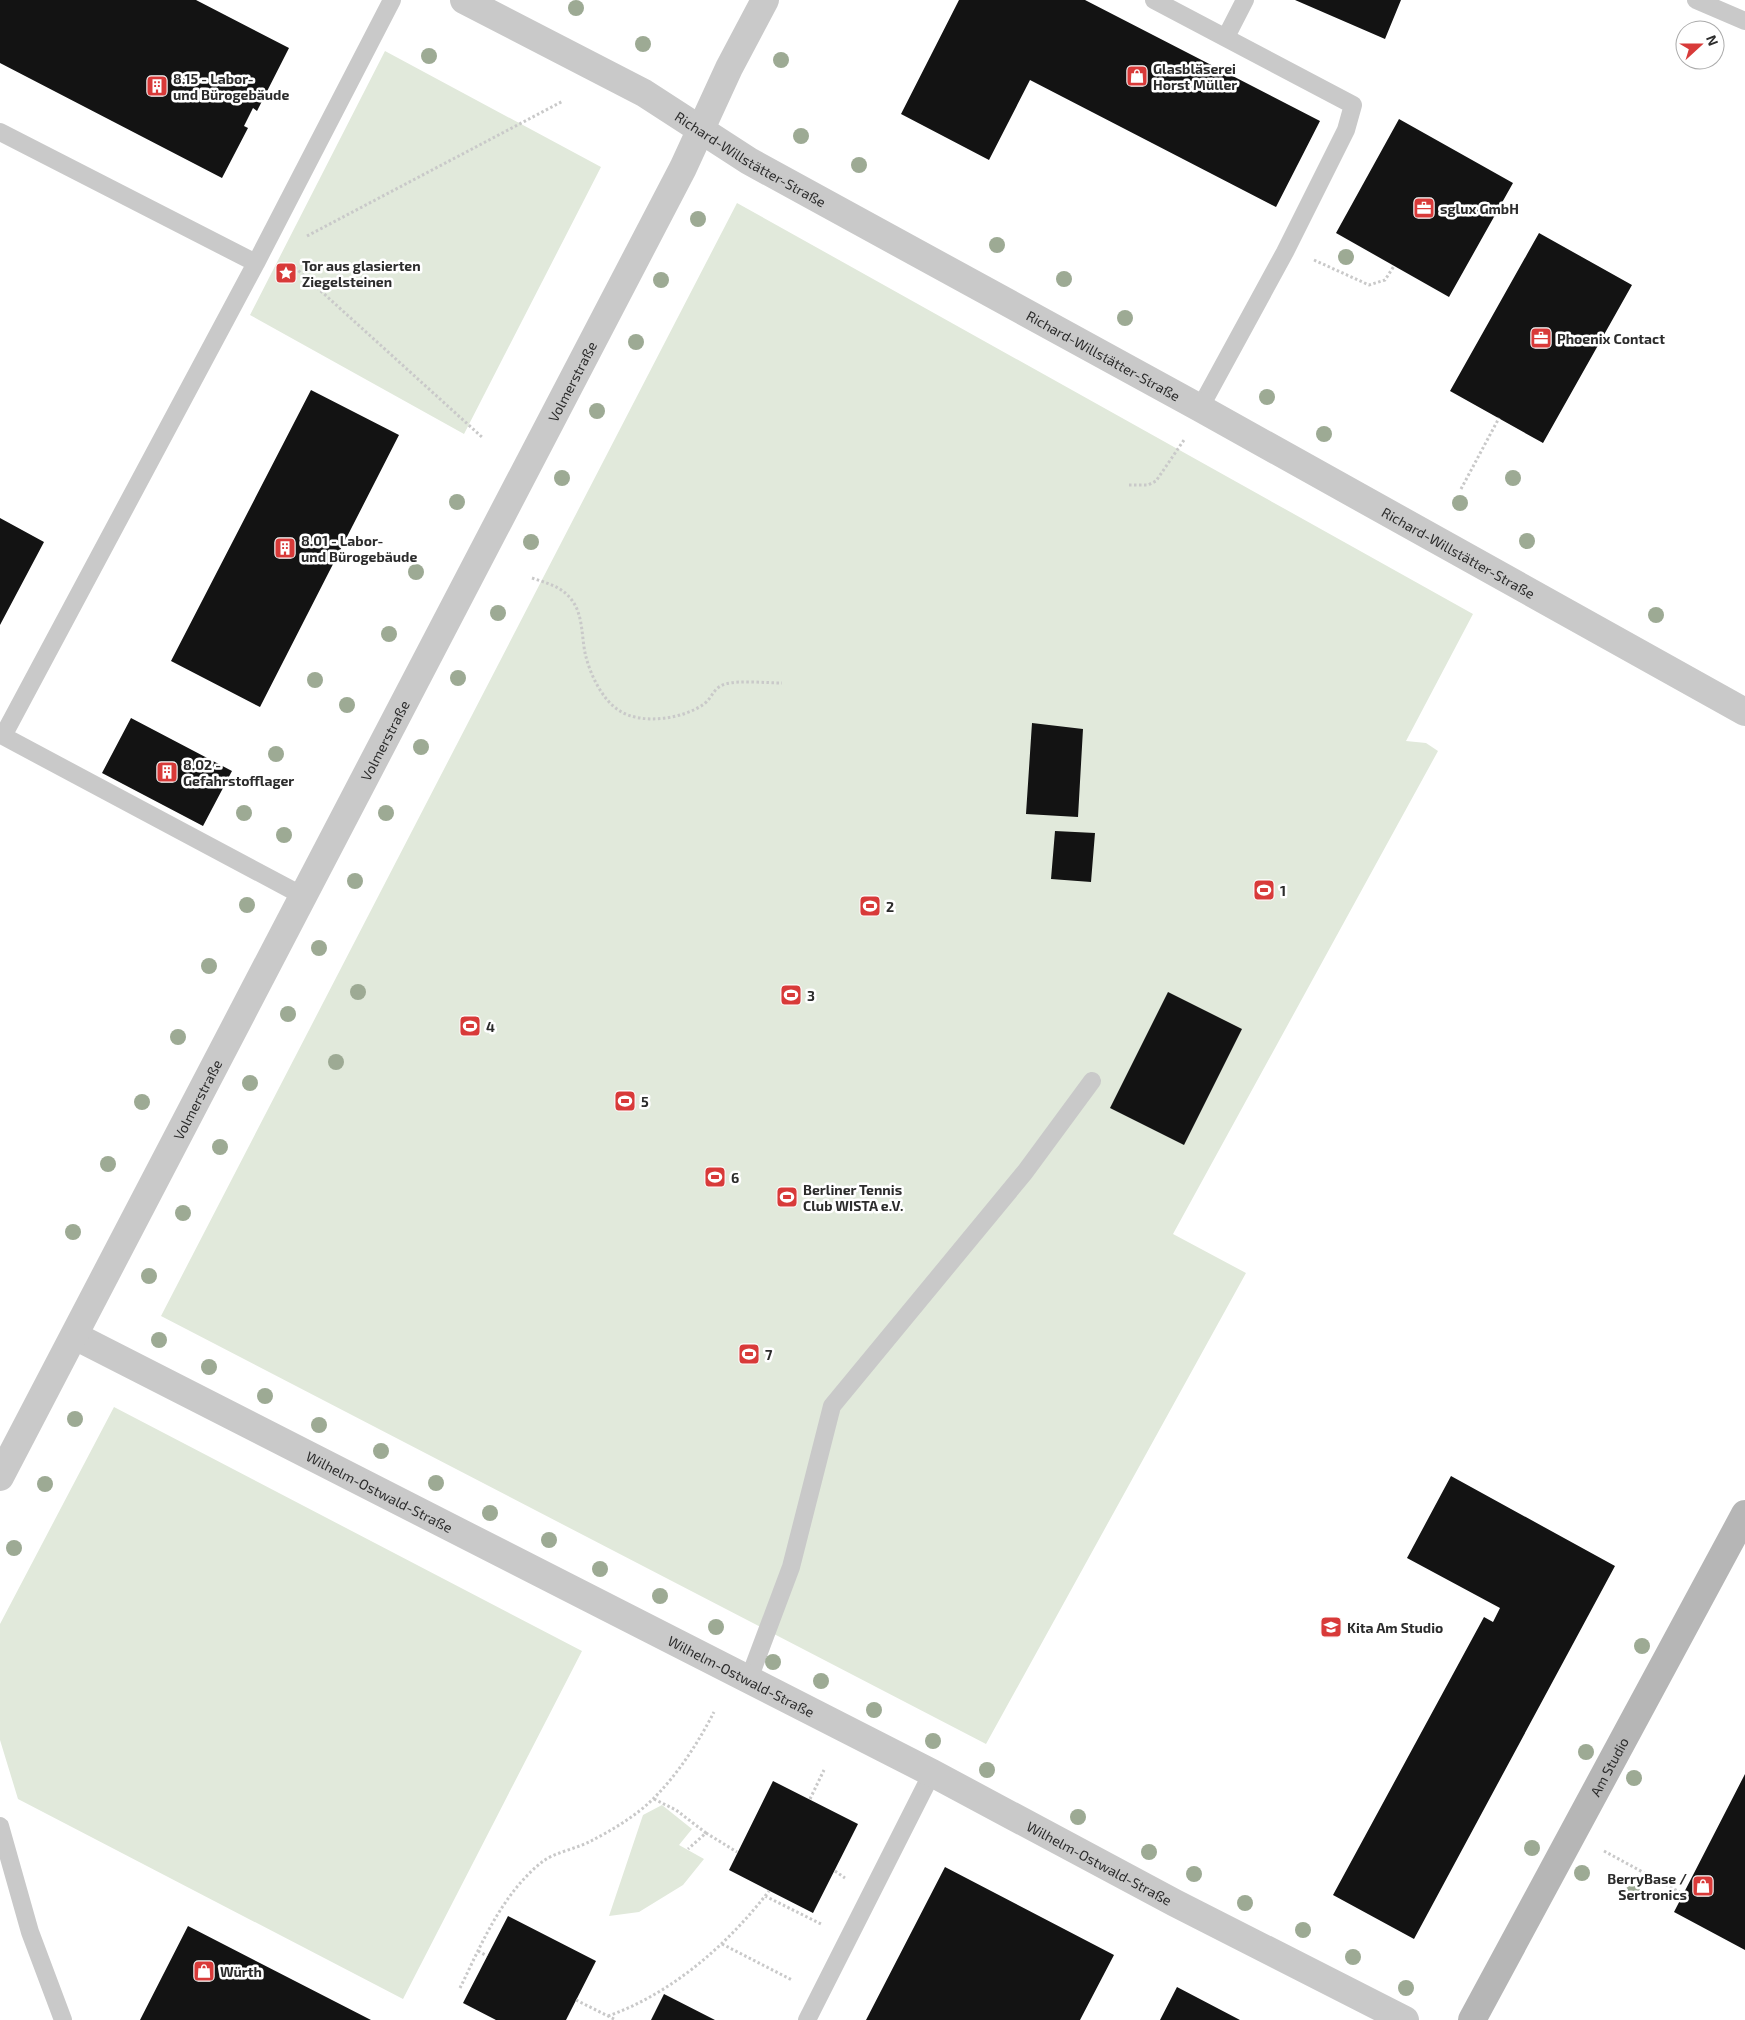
<svg xmlns="http://www.w3.org/2000/svg" width="1745" height="2020" viewBox="0 0 1745 2020" font-family="'Exo 2',sans-serif">
<style>
.green{fill:#e1e9db}
.building{fill:#131313}
.lines{fill:none;stroke-linecap:round;stroke-linejoin:round}
.path{stroke:#c9c9c9;stroke-width:3;stroke-dasharray:2.5 2.5;stroke-linecap:butt}
.lane{stroke:#c9c9c9;stroke-width:18}
.street{stroke:#c9c9c9;stroke-width:28}
.secondary{stroke:#b6b6b6;stroke-width:28}
.tree{fill:#9daa94}
.labels{text-anchor:middle;dominant-baseline:central;stroke-width:5;stroke-linejoin:round;paint-order:stroke}
.poi-label{font-size:14px;font-weight:bold;fill:#2c2c2c;stroke:#fff;text-anchor:start}
.street-label{font-size:14px;fill:#2c2c2c;stroke:#fff}
</style>
<rect width="100%" height="100%" fill="#fff"/>
<!-- green -->
<path class="green" d="M385,51l216,116 -137,267 -214,-119z
M737,203l736,411 -67,127 20,2 12,8 -265,483 73,39 -260,471 -825,-428z
M114,1407l468,244 -179,348 -385,-200 -18,-59v-116z
M662,1805l30,24 -13,16 25,14 -21,26 -44,27 -30,4 34,-101z"/>
<!-- building -->
<path class="building" d="M0,0h196l93,48 -32,63 -4,-3 -9,18 4,2 -26,50 -222,-115z
M959,0h126l235,121 -44,86 -246,-127 -41,80 -88,-46z
M1295,0h106l-16,39z
M1399,119l114,64 -64,114 -113,-64z
M1539,233l93,52 -89,158 -93,-52z
M311,390l88,45 -139,272 -89,-46z
M0,518l44,24 -44,83z
M131,718l101,53 -29,55 -101,-53z
M1032,723l51,6 -5,88 -52,-3z
M1055,831l40,2 -4,49 -40,-3z
M1168,992l74,37 -58,116 -74,-37z
M1451,1476l164,90 -201,373 -81,-44 151,-278 9,5 7,-14 -93,-50z
M1745,1774v176l-71,-38z
M773,1781l85,43 -45,89 -84,-43z
M945,1867l169,88 -34,65h-214z
M508,1916l88,45 -30,59h-70l-33,-17z
M188,1926l183,94h-231z
M1177,1987l63,33h-80z
M664,1994l51,26h-64z"/>
<g class="lines">
<!-- path -->
<path class="path" d="M307,236l256,-135
M1314,260l55,25 16,-5 9,-14
M291,264l192,174
M1129,485h19l8,-4 28,-41
M1461,489l38,-71
M532,578c14,5 29,8 39,21 13,16 10,39 15,58 5,19 17,44 34,54 22,14 63,8 84,-7 9,-7 9,-16 21,-20 15,-4 41,-1 57,-1
M654,1799l22,11 30,23 -18,16
M810,1799l14,-29
M706,1833l31,19
M1604,1851l79,43
M835,1871l10,7
M765,1896l56,28
M722,1944l70,36
M478,1951l9,5
M460,1988c22,-45 42,-94 82,-126 13,-10 34,-13 49,-21 21,-11 45,-25 62,-42 25,-25 45,-56 61,-87
M576,2000l40,20
M608,2016c65,-23 120,-72 161,-125"/>
<!-- lane -->
<path class="lane" d="M1154,0l199,105 -7,25 -61,122 -85,156
M1696,0l49,21
M1226,37l19,-37
M0,132l256,131 136,-263
M256,263l-253,473 300,160
M749,1679l42,-112 41,-161 193,-234 67,-91
M0,1826l30,106 33,88
M807,2020l125,-247"/>
<!-- street -->
<g class="street">
<path id="s1" d="M464,0l180,93 105,68 451,247 545,304"/>
<path id="s2" d="M75,1336l857,437 243,130 230,117"/>
<path id="s3" d="M0,1477l683,-1309 46,-100 36,-68"/>
</g>
<!-- secondary -->
<path class="secondary" id="s4" d="M1472,2020l273,-506"/>
</g>
<!-- trees -->
<g class="tree">
<circle cx="576" cy="8" r="8"/>
<circle cx="643" cy="44" r="8"/>
<circle cx="429" cy="56" r="8"/>
<circle cx="781" cy="60" r="8"/>
<circle cx="801" cy="136" r="8"/>
<circle cx="859" cy="165" r="8"/>
<circle cx="698" cy="219" r="8"/>
<circle cx="997" cy="245" r="8"/>
<circle cx="1346" cy="257" r="8"/>
<circle cx="1064" cy="279" r="8"/>
<circle cx="661" cy="280" r="8"/>
<circle cx="1125" cy="318" r="8"/>
<circle cx="636" cy="342" r="8"/>
<circle cx="1267" cy="397" r="8"/>
<circle cx="597" cy="411" r="8"/>
<circle cx="1324" cy="434" r="8"/>
<circle cx="562" cy="478" r="8"/>
<circle cx="1513" cy="478" r="8"/>
<circle cx="457" cy="502" r="8"/>
<circle cx="1460" cy="503" r="8"/>
<circle cx="1527" cy="541" r="8"/>
<circle cx="531" cy="542" r="8"/>
<circle cx="416" cy="572" r="8"/>
<circle cx="498" cy="613" r="8"/>
<circle cx="1656" cy="615" r="8"/>
<circle cx="389" cy="634" r="8"/>
<circle cx="458" cy="678" r="8"/>
<circle cx="315" cy="680" r="8"/>
<circle cx="347" cy="705" r="8"/>
<circle cx="421" cy="747" r="8"/>
<circle cx="276" cy="754" r="8"/>
<circle cx="244" cy="813" r="8"/>
<circle cx="386" cy="813" r="8"/>
<circle cx="284" cy="835" r="8"/>
<circle cx="355" cy="881" r="8"/>
<circle cx="247" cy="905" r="8"/>
<circle cx="319" cy="948" r="8"/>
<circle cx="209" cy="966" r="8"/>
<circle cx="358" cy="992" r="8"/>
<circle cx="288" cy="1014" r="8"/>
<circle cx="178" cy="1037" r="8"/>
<circle cx="336" cy="1062" r="8"/>
<circle cx="250" cy="1083" r="8"/>
<circle cx="142" cy="1102" r="8"/>
<circle cx="220" cy="1147" r="8"/>
<circle cx="108" cy="1164" r="8"/>
<circle cx="183" cy="1213" r="8"/>
<circle cx="73" cy="1232" r="8"/>
<circle cx="149" cy="1276" r="8"/>
<circle cx="159" cy="1340" r="8"/>
<circle cx="209" cy="1367" r="8"/>
<circle cx="265" cy="1396" r="8"/>
<circle cx="75" cy="1419" r="8"/>
<circle cx="319" cy="1425" r="8"/>
<circle cx="381" cy="1451" r="8"/>
<circle cx="436" cy="1483" r="8"/>
<circle cx="45" cy="1484" r="8"/>
<circle cx="490" cy="1513" r="8"/>
<circle cx="549" cy="1540" r="8"/>
<circle cx="14" cy="1548" r="8"/>
<circle cx="600" cy="1569" r="8"/>
<circle cx="660" cy="1596" r="8"/>
<circle cx="716" cy="1627" r="8"/>
<circle cx="1642" cy="1646" r="8"/>
<circle cx="773" cy="1662" r="8"/>
<circle cx="821" cy="1681" r="8"/>
<circle cx="874" cy="1710" r="8"/>
<circle cx="933" cy="1741" r="8"/>
<circle cx="1586" cy="1752" r="8"/>
<circle cx="987" cy="1770" r="8"/>
<circle cx="1634" cy="1778" r="8"/>
<circle cx="1078" cy="1817" r="8"/>
<circle cx="1532" cy="1848" r="8"/>
<circle cx="1149" cy="1852" r="8"/>
<circle cx="1582" cy="1873" r="8"/>
<circle cx="1194" cy="1874" r="8"/>
<circle cx="1633" cy="1893" r="8"/>
<circle cx="1245" cy="1903" r="8"/>
<circle cx="1303" cy="1930" r="8"/>
<circle cx="1353" cy="1957" r="8"/>
<circle cx="1406" cy="1988" r="8"/>
</g>
<!-- icons -->
<defs>
<g id="shop-square" transform="scale(1.125)"><rect x="-9" y="-9" width="18" height="18" rx="4" fill="#d83a39" stroke="#fff"/><path d="M-5-2.5h2.3a2.7 3.5 0 0 1 5.4 0H5L5.5 6h-11ZM-1.5-2.5h3a1.5 2.3 0 0 0-3 0Z" fill="#fff"/></g>
<g id="building-square" transform="scale(1.125)"><rect x="-9" y="-9" width="18" height="18" rx="4" fill="#d83a39" stroke="#fff"/><path d="M-4-6H4V6H1V3H-1V6H-4ZM-2.5-4.3h1.7v1.8h-1.7ZM.8-4.3h1.7v1.8H.8ZM-2.5-1h1.7V.8h-1.7ZM.8-1h1.7V.8H.8Z" fill="#fff"/></g>
<g id="office-square" transform="scale(1.125)"><rect x="-9" y="-9" width="18" height="18" rx="4" fill="#d83a39" stroke="#fff"/><path d="M-6-3h4V-5.5h4V-3h4V5H-6ZM-1-4.5V-3h2v-1.5ZM-6 0V1H6V0Z" fill="#fff"/></g>
<g id="sight-square" transform="scale(1.125)"><rect x="-9" y="-9" width="18" height="18" rx="4" fill="#d83a39" stroke="#fff"/><path d="M0-6L1.8-2.2L6-1.7L2.9 1.2L3.7 5.4L0 3.3L-3.7 5.4L-2.9 1.2L-6-1.7L-1.8-2.2Z" fill="#fff"/></g>
<g id="stadium-square" transform="scale(1.125)"><rect x="-9" y="-9" width="18" height="18" rx="4" fill="#d83a39" stroke="#fff"/><path d="M0-5a6.5 5 0 1 0 0 10a6.5 5 0 1 0 0-10ZM-3.5-1.8h7v3.6h-7Z" fill="#fff"/></g>
<g id="school-square" transform="scale(1.125)"><rect x="-9" y="-9" width="18" height="18" rx="4" fill="#d83a39" stroke="#fff"/><path d="M0-5L7-2L0 1L-7-2ZM-4 1L0 2.5L4 1V4Q0 6-4 4Z" fill="#fff"/></g>
</defs>
<g fill-rule="evenodd">
<use href="#shop-square" x="1137" y="76"/>
<use href="#building-square" x="157" y="86"/>
<use href="#office-square" x="1424" y="208"/>
<use href="#sight-square" x="286" y="273"/>
<use href="#office-square" x="1541" y="338"/>
<use href="#building-square" x="285" y="548"/>
<use href="#building-square" x="167" y="772"/>
<use href="#stadium-square" x="1264" y="890"/>
<use href="#stadium-square" x="870" y="906"/>
<use href="#stadium-square" x="791" y="995"/>
<use href="#stadium-square" x="470" y="1026"/>
<use href="#stadium-square" x="625" y="1101"/>
<use href="#stadium-square" x="715" y="1177"/>
<use href="#stadium-square" x="787" y="1197"/>
<use href="#stadium-square" x="749" y="1354"/>
<use href="#school-square" x="1331" y="1627"/>
<use href="#shop-square" x="1703" y="1886"/>
<use href="#shop-square" x="204" y="1971"/>
</g>
<g class="labels">
<!-- poi labels -->
<g class="poi-label">
<text x="1153" y="68">Glasbläserei<tspan x="1153" dy="16">Horst Müller</tspan></text>
<text x="173" y="78">8.15 - Labor-<tspan x="173" dy="16">und Bürogebäude</tspan></text>
<text x="1440" y="208">sglux GmbH</text>
<text x="302" y="265">Tor aus glasierten<tspan x="302" dy="16">Ziegelsteinen</tspan></text>
<text x="1557" y="338">Phoenix Contact</text>
<text x="301" y="540">8.01 - Labor-<tspan x="301" dy="16">und Bürogebäude</tspan></text>
<text x="183" y="764">8.02 -<tspan x="183" dy="16">Gefahrstofflager</tspan></text>
<text x="1280" y="890">1</text>
<text x="886" y="906">2</text>
<text x="807" y="995">3</text>
<text x="486" y="1026">4</text>
<text x="641" y="1101">5</text>
<text x="731" y="1177">6</text>
<text x="803" y="1189">Berliner Tennis<tspan x="803" dy="16">Club WISTA e.V.</tspan></text>
<text x="765" y="1354">7</text>
<text x="1347" y="1627">Kita Am Studio</text>
<text x="1687" y="1878" text-anchor="end">BerryBase /<tspan x="1687" dy="16">Sertronics</tspan></text>
<text x="220" y="1971">Würth</text>
</g>
<!-- street labels -->
<g class="street-label">
<text stroke="none"><textPath href="#s1" startOffset="328">Richard-Willstätter-Straße</textPath></text>
<text stroke="none"><textPath href="#s1" startOffset="732">Richard-Willstätter-Straße</textPath></text>
<text stroke="none"><textPath href="#s3" startOffset="1236">Volmerstraße</textPath></text>
<text stroke="none"><textPath href="#s1" startOffset="1138">Richard-Willstätter-Straße</textPath></text>
<text stroke="none"><textPath href="#s3" startOffset="831">Volmerstraße</textPath></text>
<text stroke="none"><textPath href="#s3" startOffset="426">Volmerstraße</textPath></text>
<text stroke="none"><textPath href="#s2" startOffset="342">Wilhelm-Ostwald-Straße</textPath></text>
<text stroke="none"><textPath href="#s2" startOffset="748">Wilhelm-Ostwald-Straße</textPath></text>
<text stroke="none"><textPath href="#s4" startOffset="288">Am Studio</textPath></text>
<text stroke="none"><textPath href="#s2" startOffset="1152">Wilhelm-Ostwald-Straße</textPath></text>
</g>
</g>
<!-- north arrow -->
<g transform="translate(1700 45) rotate(69)"><circle r="24" fill="#ffffff" stroke="#ababab"/>
<path d="M0-4L9 19L0 12L-9 19Z" fill="#d83a39"/>
<text y="-8" font-size="14" font-weight="bold" text-anchor="middle" fill="#2c2c2c">N</text>
</g>
</svg>
